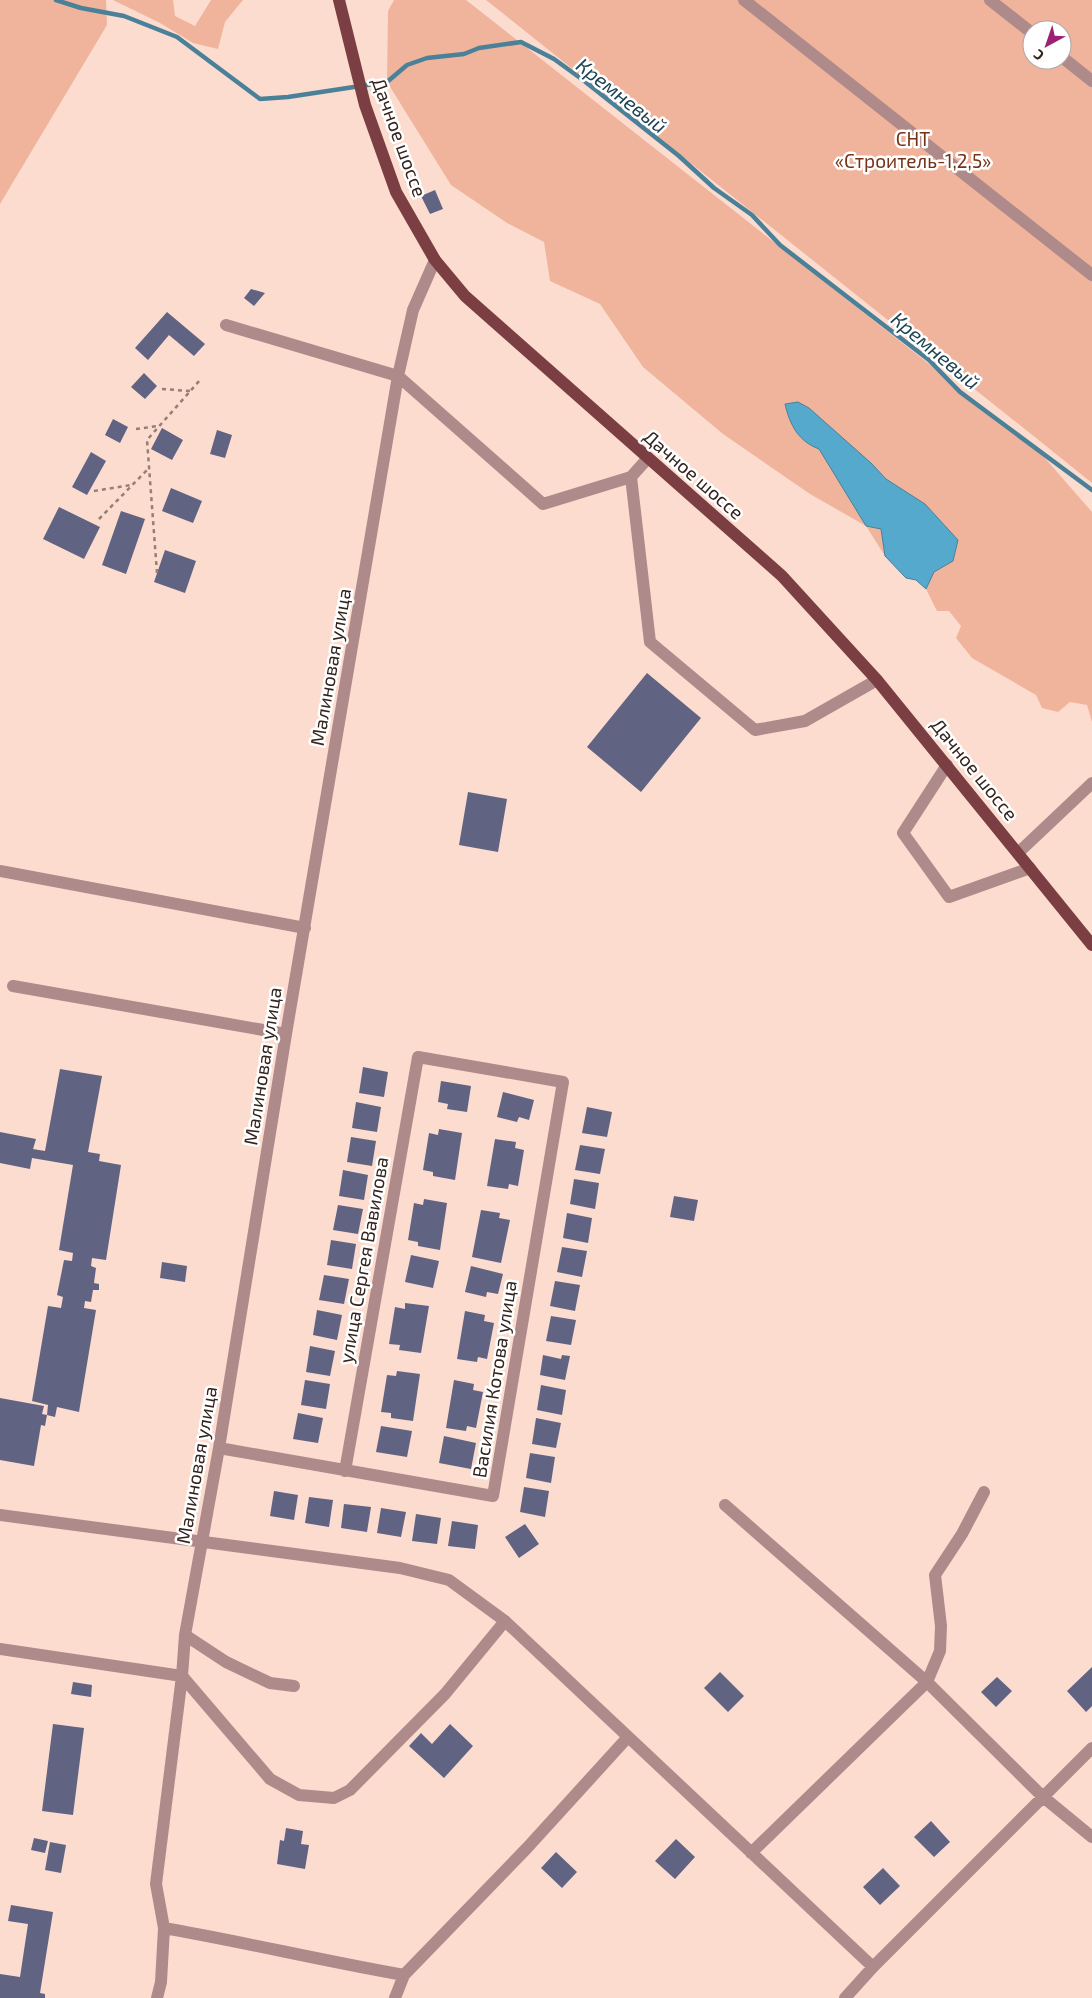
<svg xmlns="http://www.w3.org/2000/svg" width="1092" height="1998" viewBox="0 0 1092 1998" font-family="'Exo 2',sans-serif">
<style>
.green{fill:#f0b49d;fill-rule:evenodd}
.water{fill:#54a9cd;stroke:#4a8198}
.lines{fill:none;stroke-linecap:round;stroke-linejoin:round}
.stream{stroke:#4a8198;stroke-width:4.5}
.building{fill:#616383}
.path{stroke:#957e75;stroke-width:2.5;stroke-dasharray:4 4;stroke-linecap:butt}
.minor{stroke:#ae8a8b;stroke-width:12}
.major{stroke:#7b3f43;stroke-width:12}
.labels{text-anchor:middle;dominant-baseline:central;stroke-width:5;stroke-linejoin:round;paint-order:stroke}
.street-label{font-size:19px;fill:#33241e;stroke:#fff}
.park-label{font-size:19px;fill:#753216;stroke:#fff}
.water-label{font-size:20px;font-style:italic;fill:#1d4353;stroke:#fff}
</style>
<rect width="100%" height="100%" fill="#fcdccf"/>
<!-- green -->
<path class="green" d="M0,0h106l1,25 -107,179z
M113,0h60l2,16 20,10 16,-26h32l-18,22 -7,27 -25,-6 -33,-20z
M394,0h72l571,449 55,63v210l-5,-17 -17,-3 -12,10 -16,-4 -6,-13 -64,-37 -16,-20 5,-12 -12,-15h-12l-11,-22 -10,-9 -10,-2 -21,-22 -19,-30 -56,-32 -87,-60 -80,-67 -43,-63 -50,-23 -6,-39 -37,-19 -56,-38 -64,-103 1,-71z
M486,0h606v483l-46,-37zM1032,30h30v30h-30z"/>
<!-- water -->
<path class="water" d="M798,402l11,6 62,55 15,16 39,25 33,36 -5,21 -19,11 -8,17 -10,-9 -10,-2 -21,-22 -4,-27 -15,-3 -47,-77c-21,-8 -29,-24 -34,-45z"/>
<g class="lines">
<!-- stream -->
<path class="stream" d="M56,0l25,8 43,8 53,21 83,62 28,-2 99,-15 20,-17 20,-7 37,-4 15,-6 42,-6 33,17 29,21 96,76 35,32 38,27 28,30 149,115 31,32 132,98"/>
</g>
<!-- building -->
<path class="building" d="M435,190l8,19 -13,5 -9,-18z
M251,289l14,4 -11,13 -10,-8z
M167,312l38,32 -11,12 -25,-21 -21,25 -13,-12z
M144,373l13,13 -12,13 -14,-12z
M113,419l15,8 -8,16 -15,-8z
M162,428l21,12 -11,20 -21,-11z
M217,430l15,5 -7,23 -15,-4z
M91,452l15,9 -19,34 -15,-8z
M171,488l31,13 -9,22 -31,-12z
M59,507l41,20 -16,32 -41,-20z
M121,511l24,8 -19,55 -24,-9z
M165,550l31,11 -11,32 -31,-11z
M647,673l54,45 -60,74 -54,-45z
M468,792l39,7 -9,53 -39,-7z
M363,1067l25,5 -4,25 -25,-4z
M60,1069l42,7 -14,76 12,2 -1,7 22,4 -15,95 -14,-2 -1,8 5,2 -2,15 5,1v6h-6l-2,12 -6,-1 -1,7 12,2 -17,102 -22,-5 -2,10 -8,-2 1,-10 -16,-4 16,-95 13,2 2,-11 -6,-2 7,-35 8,1 1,-8 -14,-3 14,-85 -41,-7 -2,11 -30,-6v-31l36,7 -3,10 12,2z
M441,1081l30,5 -4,26 -20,-3 1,-5 -10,-2z
M503,1092l31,8 -5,20 -10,-3 -2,5 -20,-5z
M356,1102l25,5 -4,25 -25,-4z
M587,1107l25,5 -5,25 -25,-4z
M439,1129l23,4 -7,47 -22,-4v-4l-10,-2 6,-37 9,2z
M351,1137l25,4 -4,25 -25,-4z
M495,1139l21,3 -1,6 9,2 -6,36 -9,-2 -1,5 -21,-3z
M580,1145l25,4 -5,25 -25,-4z
M343,1170l25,5 -4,25 -25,-4z
M574,1179l25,4 -4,26 -25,-5z
M674,1196l24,4 -4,21 -24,-4z
M424,1199l23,4 -7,47 -22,-4v-4l-10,-2 6,-37 9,2z
M338,1205l25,4 -5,25 -25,-4z
M481,1210l19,3 -1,5 11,2 -9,43 -29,-6z
M567,1213l25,5 -4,25 -25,-5z
M331,1240l25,4 -4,25 -25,-4z
M562,1247l25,4 -5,26 -25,-5z
M411,1255l28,6 -6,27 -28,-6z
M162,1262l25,4 -2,16 -25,-4z
M471,1266l32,8 -5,20 -11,-2 -1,5 -21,-5z
M324,1275l25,4 -5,25 -25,-4z
M555,1281l25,4 -5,26 -25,-5z
M405,1303l24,3 -8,47 -22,-3 1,-5 -11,-1 6,-37 10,2z
M317,1310l25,5 -5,25 -24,-5z
M465,1311l20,4 -1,6 10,2 -7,36 -9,-2 -1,5 -20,-3z
M551,1316l25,4 -5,25 -25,-4z
M310,1346l25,5 -5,25 -24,-4z
M543,1355l18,4 1,-4 8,1 -5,24 -25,-5z
M397,1371l23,3 -7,47 -22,-3v-5l-10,-1 6,-37 9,1z
M305,1380l25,4 -4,25 -25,-4z
M454,1380l20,4 -1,6 10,2 -7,36 -9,-2 -1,5 -20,-3z
M541,1385l25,5 -4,25 -25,-5z
M0,1398l44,8 -2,8 5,1 -2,11 -4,-1 -7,41 -34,-6z
M298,1413l25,5 -5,25 -25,-4z
M536,1418l25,5 -5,25 -24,-4z
M381,1426l31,5 -5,26 -31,-5z
M444,1436l32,7 -5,26 -32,-6z
M530,1453l25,4 -4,26 -25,-5z
M524,1487l25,4 -4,26 -25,-5z
M274,1491l24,4 -4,25 -24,-4z
M309,1497l24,3 -4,27 -24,-4z
M344,1504l27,3 -4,25 -26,-4z
M381,1508l25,4 -5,25 -24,-4z
M416,1514l25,4 -4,26 -25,-3z
M452,1521l26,4 -3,24 -27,-3z
M525,1524l14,20 -20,14 -14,-21z
M1092,1667v39l-6,6 -19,-21z
M720,1672l24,24 -16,16 -24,-24z
M997,1677l15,14 -16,16 -15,-15z
M73,1682l19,3 -1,12 -20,-3z
M53,1724l31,4 -11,87 -31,-4z
M450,1724l23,22 -29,32 -35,-32 12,-13 11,11z
M931,1821l19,21 -16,15 -20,-20z
M286,1828l17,3 -2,13 8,1 -4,24 -28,-5 3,-24 4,1z
M34,1838l14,3 -3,12 -14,-3z
M676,1839l19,18 -20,22 -20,-18z
M50,1842l16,3 -5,28 -16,-3z
M556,1852l21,20 -15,16 -21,-20z
M883,1868l17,18 -20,19 -17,-18z
M11,1905l42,7 -13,81 5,1v4h-45v-24l20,3 8,-53 -20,-3z"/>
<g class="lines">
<!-- path -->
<path class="path" d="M162,389l28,2
M136,429l22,-3
M94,491l37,-6
M99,519l50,-51
M157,573l-10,-133 53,-60"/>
<!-- minor -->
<path class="minor" d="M744,0l348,275
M990,0l42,33
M1062,57l30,24
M226,325l172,51 145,128 88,-27 17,-19
M631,477l19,165 105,88 50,-9 72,-41
M947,765l-44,68 46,64 81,-29
M1018,853l74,-70
M0,871l305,57
M13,986l273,48
M219,1448l274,48 70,-414 -145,-25 -73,414
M725,1505l202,177 115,114 50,41
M0,1515l400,53 49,12 56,41 368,346 219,-219
M185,1635l41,27 44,21 24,3
M0,1649l182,27 88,103 29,16 35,3 16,-8 95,-96 60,-73
M751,1853l176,-171 13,-31 1,-25 -6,-51 27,-41 22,-42
M164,1928c80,14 160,33 240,47
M157,1998l4,-16 3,-54 -8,-44 26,-208 3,-41 34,-187 67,-414 112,-658 15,-66 22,-50
M395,1998l9,-23 123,-127 101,-111
M845,1998l28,-31"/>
<!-- major -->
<path class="major" d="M339,0l26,105 31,87 39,68 30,36 317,280 95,104 215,265"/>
</g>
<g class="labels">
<!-- street labels -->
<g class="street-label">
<text transform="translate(400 137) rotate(70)">Дачное шоссе</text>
<text transform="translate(694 474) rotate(41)">Дачное шоссе</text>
<text transform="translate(330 667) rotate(-80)">Малиновая улица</text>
<text transform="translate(975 769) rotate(51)">Дачное шоссе</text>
<text transform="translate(262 1066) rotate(-81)">Малиновая улица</text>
<text transform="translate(363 1260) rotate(-80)">улица Сергея Вавилова</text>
<text transform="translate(494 1379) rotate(-81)">Василия Котова улица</text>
<text transform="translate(196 1465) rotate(-80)">Малиновая улица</text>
</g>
<!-- park labels -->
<g class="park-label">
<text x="913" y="138">СНТ<tspan x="913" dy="22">«Строитель-1,2,5»</tspan></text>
</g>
<!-- water labels -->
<g class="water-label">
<text transform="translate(622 95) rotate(38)">Кремневый</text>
<text transform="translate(936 350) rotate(40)">Кремневый</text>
</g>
</g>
<!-- north arrow -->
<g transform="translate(1047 45) rotate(220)"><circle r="24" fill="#ffffff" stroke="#ada7a5"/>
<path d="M0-4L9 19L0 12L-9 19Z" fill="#9e2074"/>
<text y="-8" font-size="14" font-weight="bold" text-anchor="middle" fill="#33241e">С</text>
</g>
</svg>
